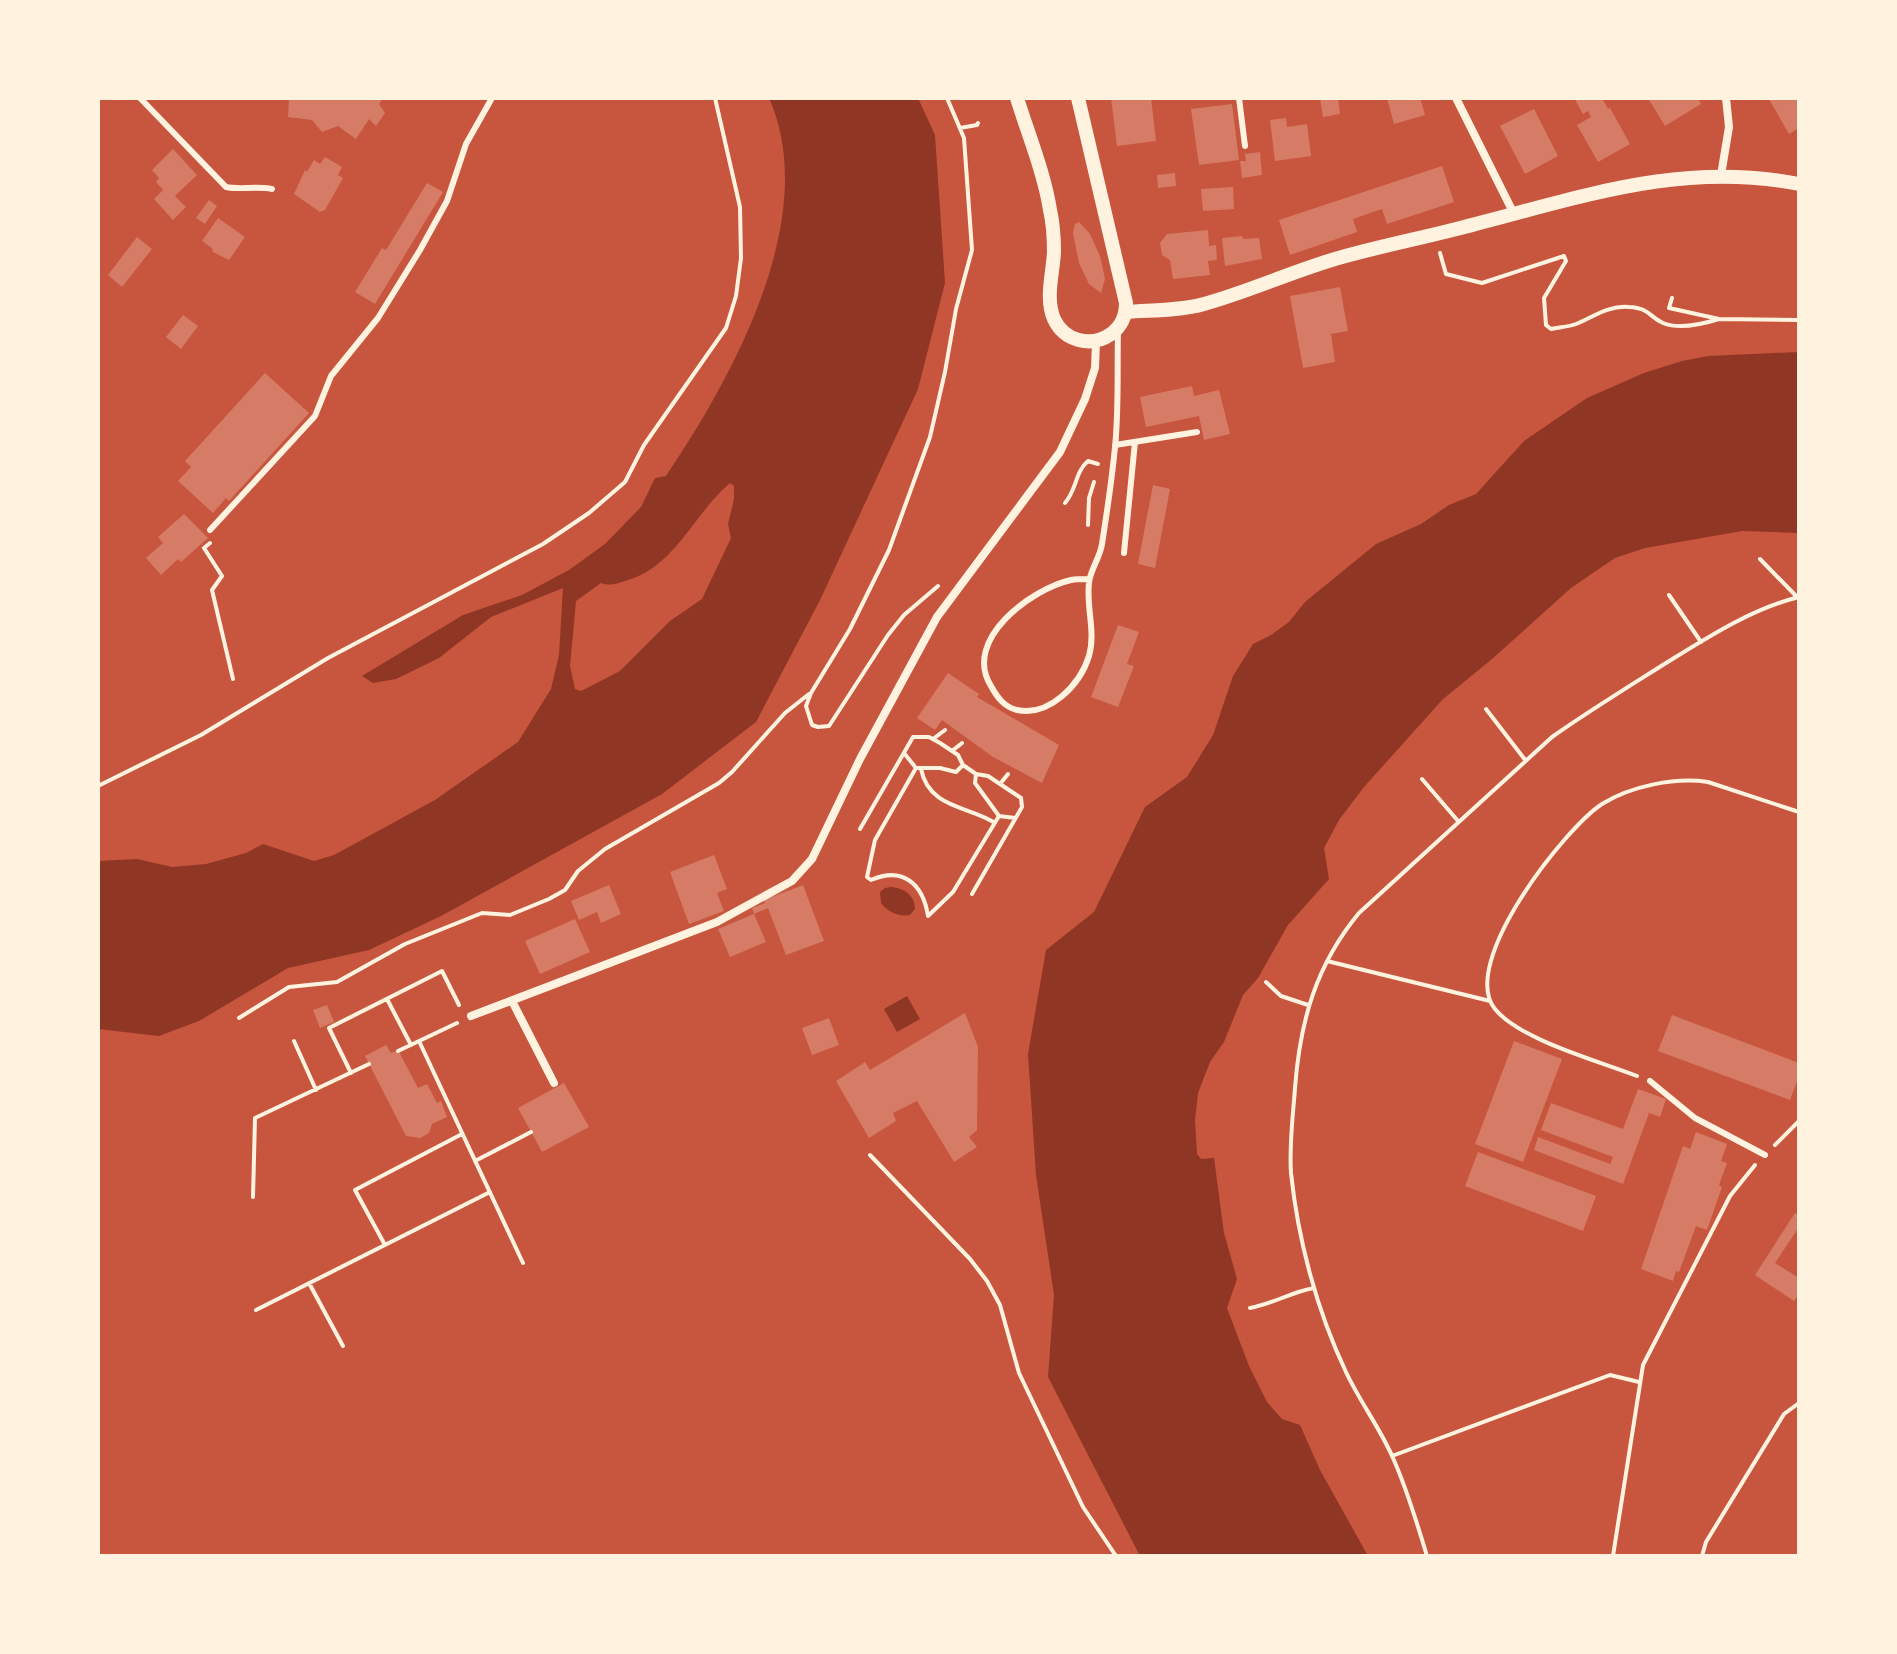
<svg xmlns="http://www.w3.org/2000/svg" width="1897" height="1654" viewBox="0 0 1897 1654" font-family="Cabin,sans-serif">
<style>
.water{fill:#8f3625;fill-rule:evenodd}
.building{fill:#d67c66}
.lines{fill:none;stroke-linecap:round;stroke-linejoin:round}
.path{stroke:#fff3e0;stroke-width:4}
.service{stroke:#fff3e0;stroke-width:6}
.minor{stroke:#fff3e0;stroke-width:8}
.tertiary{stroke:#fff3e0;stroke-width:14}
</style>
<rect width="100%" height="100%" fill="#c8553d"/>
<!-- water -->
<path class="water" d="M769,98h149l17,37 10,148 -27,106 -98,211 -64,122 -94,72 -221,122 -72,34 -81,18 -89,53 -40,15 -61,-7v-168l39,-2 35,8 34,-3 40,-11 17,-9 51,17 20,-6 101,-55 83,-58 33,-53 8,-34 4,-67 -72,29 -52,41 -43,21 -23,4 -11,-7 101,-61 59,-20 47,-25 36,-26 36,-37 14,-29 11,-2c66,-98 156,-259 103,-378zM730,483l4,3v13l-6,25 3,14 -29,61 -32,22 -50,50 -39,20 -6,-2 -5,-23 6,-65 25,-18c9,3 15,1 24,-2 51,-14 68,-67 105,-98z
M1799,352v181l-57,-2 -97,17 -30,10 -44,30 -79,71 -49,40 -79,88 -25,33 -15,28 5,31 -41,46 -30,53 -15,17 -19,47 -14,20 -12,31 -3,27 2,34 4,5 13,-1 10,75 13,46 -10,29 22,58 18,36 15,17 18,6 20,45 48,86h-228l-92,-179 6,-82 -18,-120 -8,-121 18,-104 48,-38 51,-105 42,-30 26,-42 20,-59 20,-32 18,-9 18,-13 16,-20 71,-58 45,-20 28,-19 27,-11 48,-53 63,-43 57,-25 38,-12 26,-5z
M891,887c13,1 24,8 24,22l-5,6c-12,2 -22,-3 -29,-12l-1,-11 5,-4z
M907,996l13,23 -23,13 -13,-23z"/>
<!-- building -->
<path class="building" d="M297,98h86l-4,6 6,9 -9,13 -7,-7 -13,20 -18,-13 -16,6 -10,-12 -24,-3 1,-18z
M1111,98h40l5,43 -39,5z
M1320,98h18l2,16 -17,3z
M1387,98h33l5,17 -31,9z
M1574,98h28l6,11 2,-1 20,36 -32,18 -21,-37 14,-8 -3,-6 -5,3z
M1648,98h50l3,6 -36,22z
M1772,98h27v30l-10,6 -20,-35z
M1232,104l7,56 -40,5 -8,-56z
M1534,109l24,47 -33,18 -25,-48z
M1286,118l1,9 20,-3 4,32 -36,5 -5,-41z
M173,149l24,26 -22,21 11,11 -13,13 -19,-21 9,-9 -7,-8 3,-4 -7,-8z
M1260,152l2,23 -20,3 -2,-17h6l-1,-7z
M325,157l17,10 -4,8 5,3 -18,32 -5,2 -26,-18 11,-24 2,2 7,-12 6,4z
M1442,166l12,36 -67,22 -5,-15 -29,10 4,13 -67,23 -11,-35z
M1175,173l1,13 -18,2 -1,-13z
M427,183l16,9 -68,112 -20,-12 27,-44 4,2z
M1233,187l1,22 -31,2 -2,-22z
M209,200l8,6 -12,18 -9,-6z
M218,218l27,19 -16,23 -16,-8 -1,-4 -10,-7z
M1079,222l11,12 10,22 5,23 -4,14 -12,-9 -10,-21 -6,-30 2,-9z
M1208,230l1,16 7,-1 1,15 -9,1 2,14 -37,4 -3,-19 -8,-5 -2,-12 7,-9z
M1242,236l1,3 16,-1 3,21 -37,7 -3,-28z
M137,237l15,12 -30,38 -14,-12z
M1340,287l8,44 -17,3 4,28 -32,6 -13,-72z
M183,315l15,11 -17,23 -15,-12z
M265,373l44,40 -80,88 -3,-3 -13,15 -35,-32 13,-14 -6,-6z
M1192,386l2,10 25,-6 11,44 -26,6 -5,-24 -53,11 -6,-30z
M1153,485l17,4 -15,79 -17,-4z
M184,514l24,24 -27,24 -3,-3 -17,16 -15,-17 17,-15 -5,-6z
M1118,625l21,7 -12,32 7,2 -16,41 -27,-10z
M948,673l31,21 -2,3 82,48 -17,38 -49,-26 -51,-37 -7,10 -18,-12z
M714,855l13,34 -10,4 7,18 -35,13 -19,-52z
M609,885l12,29 -20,9 -4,-11 -18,8 -8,-19z
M803,885l21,56 -38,14 -18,-47 -14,6 -2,-6 13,-5 -1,-3z
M754,914l12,28 -36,15 -12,-28z
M575,919l15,33 -50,22 -15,-33z
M327,1005l7,17 -14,6 -7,-18z
M965,1013l13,34 -1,83 -8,7 8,10 -23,15 -37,-61 -24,12 3,8 -27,17 -33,-57 29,-19 5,8z
M1672,1015l127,48v13l-9,24 -132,-49z
M829,1018l10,27 -27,10 -10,-27z
M1514,1041l48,18 -39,103 -48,-18z
M386,1045l5,8 7,-3 20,38 9,-4 10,19 4,-2 6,16 -15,7 -3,9 -9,5 -14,-2 -41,-80z
M564,1083l25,44 -47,25 -24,-44z
M1638,1089l28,10 -6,18 -11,-4 -26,71 -89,-34 4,-13 72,27 3,-7 -72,-27 10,-27 72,26z
M1696,1132l31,12 -6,17 6,2 -8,22 3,2 -15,43 -11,-4 -17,46 -3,-1 -3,10 -32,-12 42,-123 7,3z
M1478,1152l118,44 -13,35 -118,-45z
M1795,1213l4,2v12l-24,36 24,15v16l-5,7 -39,-26z"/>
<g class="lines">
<!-- path -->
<path class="path" d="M960,128l17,-3 1,-2
M1440,253l6,21 36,9 82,-27 2,5 -22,37 2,27 5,4c8,-2 17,-2 25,-5 17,-7 33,-19 53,-17 21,1 20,10 34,16 17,7 40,1 56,-4
M1672,298l-3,10 50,11 80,1
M1065,503c12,-14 10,-31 23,-42l10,3
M1088,525l1,-27 5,-16
M210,543l-6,5 18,28 -10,14 21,89
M1760,559l38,39
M938,586l-34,29 -16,20 -59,91 -11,1 -6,-2 -6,-19 5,-13 39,-64 39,-79 41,-113 15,-65 11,-63 16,-59 -8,-112 -17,-40
M1669,595l32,47
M1486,709l40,52
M933,739l12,-9
M952,751l10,-8
M904,753l12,15h24l16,4 7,-7
M916,768l-41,72 -8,37 4,3c32,-14 52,4 57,36l25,-24 46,-76
M921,769c8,40 49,37 74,54
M976,774l-1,9 24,33 16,2
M1422,779l36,42
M1000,784l8,-10
M98,786l103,-51 127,-77 215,-114 46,-31 36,-31 19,-37 82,-117 10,-32 5,-38 -1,-51 -25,-109
M860,829l53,-92h16l11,6 18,12 5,10 13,9 12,2 33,22 1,9 -50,87
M1327,961l163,40
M1266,982l15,14 27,9
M387,999l24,46
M239,1018l50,-31 48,-5 68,-38 77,-31 28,2 39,-16 16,-9 13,-19 27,-22 114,-66 13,-11 53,-59 24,-19
M294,1041l22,49
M419,1041l104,222
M398,1051l59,-28
M351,1073l-22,-45 113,-57 17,34
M1637,1076c-38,-15 -117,-36 -142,-67 -37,-45 69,-180 107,-205 29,-18 73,-27 106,-22l91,30
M1775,1145l24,-24
M870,1155l100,104 17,22 13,24 19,68 64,134 33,49
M475,1161l56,-29
M253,1197l2,-79 114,-54
M385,1245l-30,-55 107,-56
M309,1283l34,63
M1250,1308c23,-4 41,-16 64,-20
M256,1310l234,-118
M1392,1456l218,-81 29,7
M1427,1556c-10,-33 -20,-67 -34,-98 -13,-30 -33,-56 -47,-86 -29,-61 -48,-132 -55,-199 -2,-28 2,-57 4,-85 5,-67 21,-123 64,-175l193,-176c37,-26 76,-50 114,-74 42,-26 85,-54 133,-66
M1613,1556l30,-191 87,-169 25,-31
M1702,1556l4,-14 78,-128 15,-11"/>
<!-- service -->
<path class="service" d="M140,98l86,89c13,3 30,-1 46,2
M1239,98l6,48
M1115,445l82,-13
M210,530l105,-114 16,-40 47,-58 42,-68 27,-49 19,-57 26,-46
M1124,553l11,-111
M1089,579c-6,0 -13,0 -18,1 -40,9 -109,60 -80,106 6,11 13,21 26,24 32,7 63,-25 72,-54 7,-24 -3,-49 0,-73 1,-13 11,-25 13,-39 5,-32 10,-65 13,-97 4,-38 2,-77 3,-115
M1650,1081l45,37 70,37"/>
<!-- minor -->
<path class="minor" d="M1456,98l58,116
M1721,175l8,-48 -3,-29
M512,1001l42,82
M471,1016l246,-94 75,-41 20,-22 48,-100 77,-142 123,-165 25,-53 10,-31 1,-27"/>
<!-- tertiary -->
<path class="tertiary" d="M1017,98c11,36 27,74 33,112 3,13 4,28 4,42 -1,21 -9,47 0,67 10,22 37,29 57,15 11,-8 15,-18 15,-31l-48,-205
M1126,312c26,-2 53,-1 78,-8 47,-13 91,-34 138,-47 47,-13 95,-22 141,-35 108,-28 203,-60 316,-38"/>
</g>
<!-- border -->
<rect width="1897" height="1654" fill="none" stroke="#fff3e0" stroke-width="200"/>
</svg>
